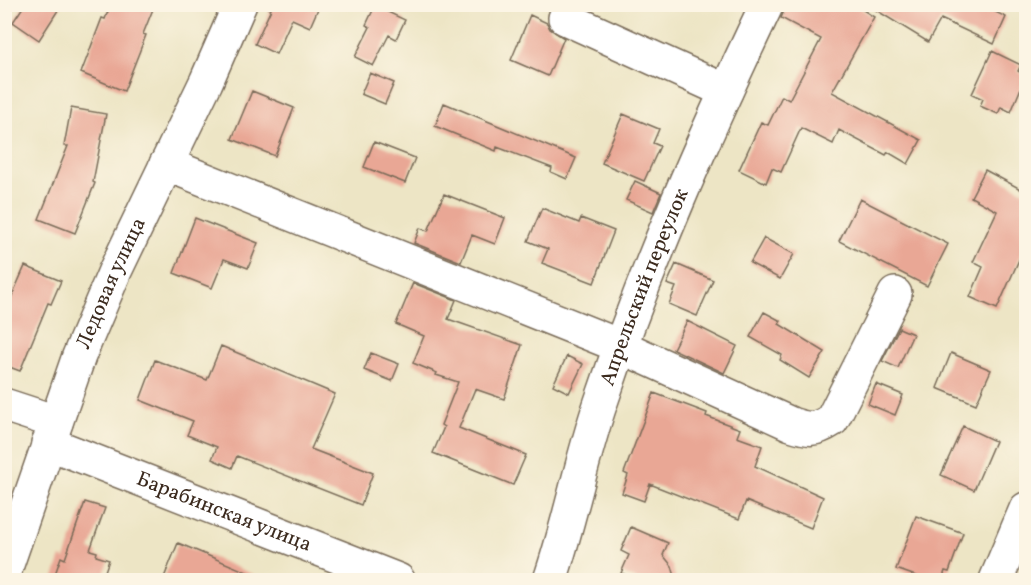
<svg xmlns="http://www.w3.org/2000/svg" width="1031" height="585" viewBox="0 0 1031 585" font-family="Vollkorn,serif">
<style>
.building{fill:#e9a795}
.lines{fill:none;stroke-linecap:round;stroke-linejoin:round}
.minor-casing{stroke:#796b58;stroke-width:36}
.minor{stroke:#fff;stroke-width:33}
.labels{text-anchor:middle;dominant-baseline:central;stroke-width:4.5;stroke-linejoin:round;paint-order:stroke}
.street-label{font-size:21px;fill:#3b2a1e;stroke:#fcf5e5}
</style>
<rect width="100%" height="100%" fill="#fcf5e5"/>
<filter id="ink" filterUnits="userSpaceOnUse"><feTurbulence type="fractalNoise" baseFrequency=".0167" numOctaves="2"/><feDisplacementMap in="SourceGraphic" scale="12" xChannelSelector="R" yChannelSelector="G"/><feConvolveMatrix kernelMatrix="1 2 1 2 8 2 1 2 1" color-interpolation-filters="sRGB"/></filter>
<filter id="wash" filterUnits="userSpaceOnUse"><feTurbulence type="fractalNoise" baseFrequency=".008" numOctaves="4" result="noise"/><feDisplacementMap in="SourceGraphic" scale="24" xChannelSelector="R" yChannelSelector="G"/><feGaussianBlur stdDeviation="1.35" result="paint"/><feColorMatrix in="noise" values="0 0 0 0 0 0 0 0 0 0 0 0 0 0 0 0 0 1.4 0 .05"/><feComposite in="paint" operator="in"/></filter>
<g filter="url(#wash)">
<rect width="100%" height="100%" fill="#ede5c5"/>
<g id="blocks">
<!-- building -->
<path class="building" d="M25,4h37l-23,36 -26,-18z
M111,4h44l-12,30 3,1 -22,56 -43,-18 21,-55 3,1z
M261,4h59l-10,23 -18,-8 -16,35 -21,-10 16,-35z
M787,4h67l20,13 -42,75 89,48 -13,24 -20,-12 -2,3 -47,-25 -6,14 -32,-16 -20,44 -9,-4 -6,15 -27,-13 22,-48 7,3 14,-29 7,4 32,-61 -40,-21z
M866,4h113l27,13 -12,27 -53,-25 -13,23z
M375,6l30,14 -9,19 -7,-4 -16,31 -18,-9 15,-30 -4,-2z
M530,15l17,8 3,6 14,9 -16,38 -37,-16z
M992,51l29,14 -3,6 8,5 -15,36 -10,-5 -3,7 -18,-8 3,-7 -11,-5z
M370,73l24,10 -9,21 -24,-10z
M252,91l42,17 -19,48 -43,-17z
M444,103l132,55 -9,21 -16,-7 1,-4 -55,-21 -1,4 -61,-25z
M71,108l35,6 -13,68 2,1 -20,50 -36,-14 29,-73h-4z
M623,114l36,15 -6,14 7,3 -16,35 -42,-18z
M374,142l41,16 -10,25 -41,-16z
M985,170l41,22v52l-29,65 -27,-12 13,-30 -10,-5 24,-51 -26,-14z
M635,181l26,12 -8,19 -27,-12z
M444,194l61,24 -10,26 -23,-9 -11,27 -47,-19 6,-15 8,3z
M860,199l88,45 -21,42 -88,-45z
M542,208l37,15 2,-5 33,13 -20,52 -52,-20 6,-14 -20,-8z
M195,218l63,25 -10,25 -24,-9 -12,29 -38,-15z
M764,238l30,16 -14,25 -30,-16z
M676,264l37,16 -16,36 -28,-12 7,-17 -9,-3z
M25,266l36,15 -10,23 -3,-1 -28,68 -16,-6v-51z
M413,283l43,17 -8,19 74,26 -18,54 -29,-10 -16,39 67,27 -13,30 -80,-32 11,-26 -3,-2 17,-43 -22,-7 1,-2 -24,-10 11,-27 -28,-12z
M764,312l17,9 -2,3 46,28 -16,26 -29,-18 2,-5 -32,-18z
M687,321l50,25 -13,27 -51,-24z
M899,328l14,6 -15,34 -16,-7z
M221,346l114,48 -24,55 62,24 -12,32 -124,-49 -5,12 -20,-9 5,-12 -30,-12 6,-14 -53,-21 15,-40 52,20z
M371,353l28,11 -7,17 -28,-11z
M951,353l40,17 -15,34 -39,-16z
M567,356l16,8 -14,29 -16,-8z
M876,384l27,11 -8,20 -27,-11z
M654,393l53,20 -1,3 34,13 -3,8 25,9 -7,20 68,31 -12,31 -65,-27 -7,18 -89,-35 -6,17 -22,-8 6,-18 -4,-2z
M963,426l32,15 -21,49 -33,-15z
M85,502l20,6 -15,42 7,2 -1,4 13,4 -7,20h-49l8,-23 4,2z
M916,516l47,17 -14,39 -4,-1 -3,9h-15l-31,-11z
M631,527l37,16 -5,12 9,11 4,14h-38l-17,-7 8,-18 -8,-4z
M178,543l88,37h-103z"/>
</g>
</g>
<g filter="url(#ink)">
<use href="#blocks" fill-opacity="0" stroke="#796b58" stroke-width="1.5"/>
<g class="lines">
<!-- minor casing -->
<g class="minor-casing">
<g id="minor">
<path d="M565,18l161,73"/>
<path d="M166,164l454,182 171,78c18,6 24,7 41,-4l63,-126"/>
<path d="M4,405l52,17"/>
<path id="s1" d="M48,443l350,137"/>
<path id="s2" d="M4,573l75,-217 36,-85 91,-189 34,-78"/>
<path id="s3" d="M550,580c20,-58 31,-120 51,-178 46,-137 104,-268 166,-398"/>
<path d="M996,580l30,-71"/>
</g>
</g>
<!-- minor -->
<use href="#minor" class="minor"/>
</g>
</g>
<g class="labels">
<!-- street labels -->
<g class="street-label">
<text stroke="none"><textPath href="#s2" startOffset="309">Ледовая улица</textPath></text>
<text stroke="none"><textPath href="#s3" startOffset="308">Апрельский переулок</textPath></text>
<text stroke="none"><textPath href="#s1" startOffset="189">Барабинская улица</textPath></text>
</g>
</g>
<!-- margin -->
<rect width="1031" height="585" fill="none" stroke="#fcf5e5" stroke-width="24"/>
</svg>
